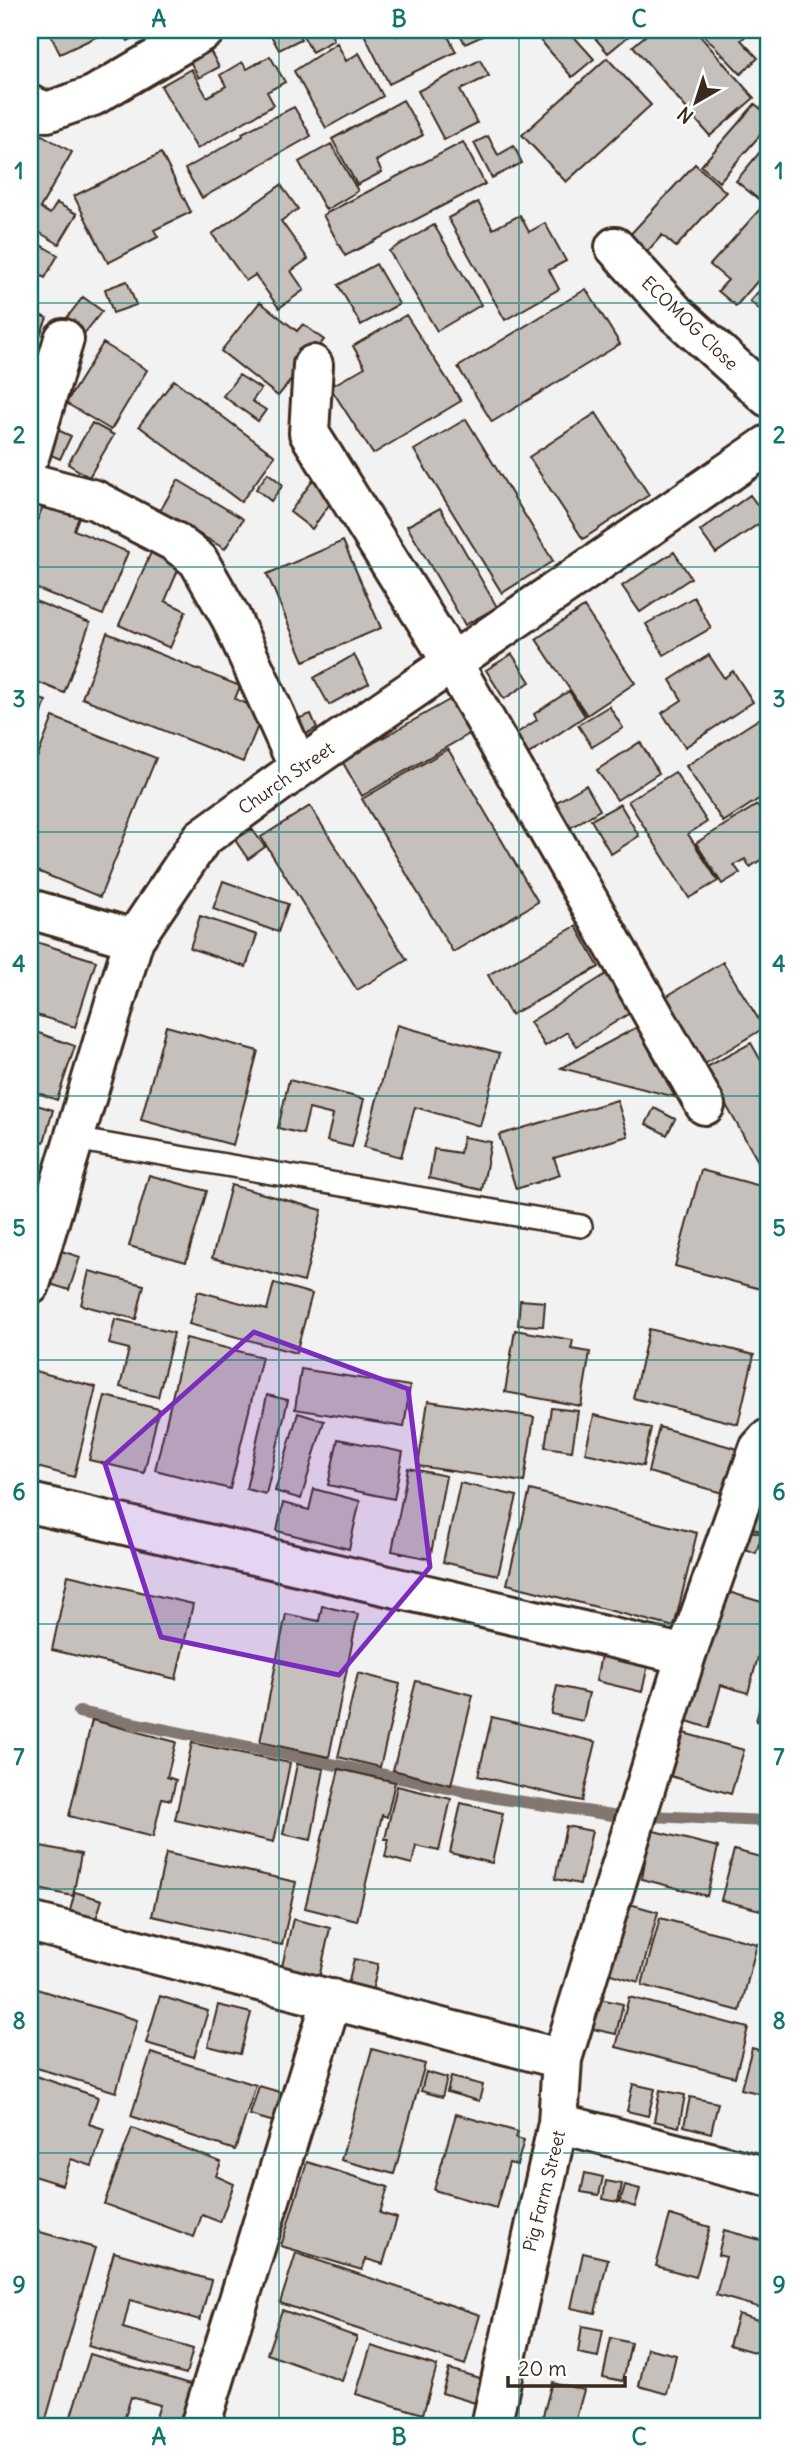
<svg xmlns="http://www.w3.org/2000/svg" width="798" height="2456" viewBox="0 0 798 2456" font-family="Delius,sans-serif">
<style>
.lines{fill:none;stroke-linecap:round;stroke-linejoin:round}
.stream{stroke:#827770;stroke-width:12}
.building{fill:#c6c0bd;stroke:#3b2a1e;stroke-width:2}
.lane-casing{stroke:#3b2a1e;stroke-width:26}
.street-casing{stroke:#3b2a1e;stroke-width:44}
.lane{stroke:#fff;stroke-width:21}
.street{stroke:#fff;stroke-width:38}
.marked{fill:#7b2cbf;fill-opacity:0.2;stroke:#7b2cbf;stroke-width:5;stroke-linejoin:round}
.grid{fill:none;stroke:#0f766e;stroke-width:2;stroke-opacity:0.55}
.labels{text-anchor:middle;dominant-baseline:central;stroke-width:5;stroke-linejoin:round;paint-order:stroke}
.street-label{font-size:18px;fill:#3b2a1e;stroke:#fff}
.neatline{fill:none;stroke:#0f766e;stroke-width:2.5}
.grid-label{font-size:23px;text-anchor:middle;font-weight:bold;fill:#0f766e}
</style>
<rect width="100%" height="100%" fill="#f3f2f2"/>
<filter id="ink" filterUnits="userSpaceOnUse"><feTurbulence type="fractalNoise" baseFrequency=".0143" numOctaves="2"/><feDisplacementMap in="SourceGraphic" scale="14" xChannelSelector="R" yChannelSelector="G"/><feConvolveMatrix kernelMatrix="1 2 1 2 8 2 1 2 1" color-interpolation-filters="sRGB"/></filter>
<g filter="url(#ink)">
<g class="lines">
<!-- stream -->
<path class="stream" d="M79,1712l418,86 129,19
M649,1816l119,5"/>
</g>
<!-- building -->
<path class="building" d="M48,30h44l4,7 -36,17z
M121,30h27l-20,11z
M268,30h28l5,9 -22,11z
M300,30h29l5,10 -22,12z
M362,30h31l3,6 14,-6h35l11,22 -67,32z
M458,30h27l2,4 -22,10z
M542,30h26l26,29 -22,18 -36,-42z
M588,30h48l-28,23z
M652,30h43l59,68 -44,38 -77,-90z
M699,30h53l-11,10 17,18 -17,16z
M337,43l9,18 13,-8 24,43 -57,32 -32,-57z
M207,45l12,22 -20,11 -12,-22z
M270,56l15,26 -18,10 7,13 -77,44 -36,-63 30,-17 16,28 19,-11 -6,-11 22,-13 5,7z
M607,58l44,47 -85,77 -44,-47z
M480,60l9,16 -29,14 17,33 -33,17 -26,-49z
M403,100l20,35 -47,26 6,11 -25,13 -25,-46z
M755,104l13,11v11l-49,56 -18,-16z
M294,107l17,29 -109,62 -17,-29 58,-33 -1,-3z
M35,131l37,21 -32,56 10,6 7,-11 20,11 -18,30 -29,-17v-86z
M488,136l10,19 16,-9 8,17 -30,15 -18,-35z
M463,142l22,42 -140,72 -22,-41z
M768,142v65l-32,-26z
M331,144l27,47 -32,19 -27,-48z
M161,153l30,59 -37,18 4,7 -50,26 -34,-67z
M695,164l31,28 -50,55 -14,-12 -17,19 -18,-16z
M281,185l17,24 -17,12 27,38 -17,12 13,19 -25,18 -24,-33 -9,6 -34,-47z
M478,202l15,27 27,-14 9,17 16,-9 21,38 -17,9 10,19 -54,31 -57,-102z
M761,208l7,7v54l-32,37 -18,-15 10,-11 -18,-15z
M434,225l47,80 -44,26 -48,-80z
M30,239l28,16 -13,23 -15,-8z
M376,264l23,40 -38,21 -23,-40z
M127,281l9,24 -23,8 -8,-24z
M768,281v37l-18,-17z
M586,289l34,55 -128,78 -34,-55z
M83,297l19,14 -22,28 -18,-15z
M260,302l37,29 6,-7 21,16 -46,56 -57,-45z
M30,311l17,7 -7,17 -10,-4z
M406,315l55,86 -88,53 -43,-67 35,-20 -12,-21z
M103,343l44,27 -36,60 -45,-27z
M239,375l22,14 -9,12 14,9 -8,11 -35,-25z
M174,380l101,76 -34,46 -102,-76z
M596,413l53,82 -66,44 -54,-82z
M466,419l87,142 -51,32 -88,-143z
M92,423l22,12 -25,42 -21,-13z
M51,427l20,9 -11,23 -20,-9z
M268,473l15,12 -12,16 -15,-12z
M316,476l22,16 -26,37 -22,-17z
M178,480l65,39 -18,30 -65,-38z
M750,495l17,23 -51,35 -16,-22z
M44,503l35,14 -5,13 54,22 -25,63 -73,-29v-46z
M440,508l57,99 -32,18 -58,-99z
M343,541l38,87 -77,33 -37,-87z
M152,550l29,13 -16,38 21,10 -16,37 -51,-23z
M674,552l17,26 -51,34 -18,-26z
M694,597l17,31 -47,27 -18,-31z
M30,599l60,24 -26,70 -34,-14z
M584,607l51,76 -48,32 -51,-76z
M107,633l133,53 -5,13 29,12 -21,51 -161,-64z
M512,654l18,28 -26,17 -18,-29z
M354,655l15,28 -40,22 -15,-27z
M709,655l15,23 9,-7 20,31 -68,45 -23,-34 20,-13 -12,-20z
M569,691l16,25 -58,39 -13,-20 23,-15 -3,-6z
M458,695l20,34 -116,67 -20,-35z
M30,696l16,5 -16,48z
M609,706l14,22 -31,19 -14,-22z
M768,713v80l-45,29 -37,-56z
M311,714l6,14 -13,7 -7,-16z
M53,717l103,41 -56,139 -70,-29v-92z
M640,742l19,31 -42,27 -20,-30z
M448,749l90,153 -85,50 -91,-153z
M675,772l32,50 -19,12 30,47 -29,17 -61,-97z
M586,785l14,25 -30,18 -15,-25z
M620,804l19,32 -28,18 -20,-34z
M757,805l11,19v31l-18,12 -5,-8 -11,6 6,8 -18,11 -26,-41z
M310,806l97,154 -50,30 -96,-153z
M252,829l13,18 -17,12 -13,-19z
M223,881l65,23 -10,28 -65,-23z
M200,916l57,19 -11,32 -56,-19z
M576,926l23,41 -88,48 -23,-40z
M30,940l66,21 -21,66 -45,-14z
M723,962l41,66 -61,37 -41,-66z
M608,973l25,38 -56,35 -10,-14 -22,14 -15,-24z
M397,1025l103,28 -20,73 -65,-19 -14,50 -37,-10z
M166,1026l92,25 -25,94 -92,-25z
M637,1027l38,70 -114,-29z
M33,1031l42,15 -18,54 -27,-10v-48z
M751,1043l17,30v85l-9,5 -54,-95z
M289,1080l75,19 -12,48 -25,-6 6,-26 -24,-6 -6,25 -25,-6z
M617,1100l11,36 -74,22 6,17 -44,14 -17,-54z
M30,1103l23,7 -9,32 -14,-4z
M654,1108l21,11 -8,16 -21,-11z
M463,1137l28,5 -9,48 -53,-12 5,-29 26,4z
M701,1170l67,18v103l-93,-25z
M149,1175l58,16 -21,71 -57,-16z
M231,1185l91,25 -18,72 -92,-24z
M52,1248l28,9 -11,33 -28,-9z
M89,1271l55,14 -8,34 -55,-14z
M274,1283l38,11 -16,59 -107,-29 9,-33 69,19z
M520,1300l25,2 -2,24 -25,-1z
M115,1319l59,14 -16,64 -38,-10 9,-38 -20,-5z
M649,1329l105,26 -16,69 -105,-26z
M515,1330l58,10 -2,9 19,3 -9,54 -76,-14z
M186,1338l76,19 -32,132 -75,-19z
M301,1369l109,17 -6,41 -109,-18z
M31,1370l65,17 -22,90 -44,-12z
M267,1395l21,5 -22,94 -20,-5z
M105,1396l54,13 -15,64 -55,-13z
M428,1401l106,16 -10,65 -106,-16z
M551,1408l27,3 -6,40 -27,-4z
M298,1413l26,8 -23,78 -26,-8z
M594,1415l57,13 -8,38 -58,-13z
M659,1427l79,22 -12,45 -78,-22z
M338,1439l65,13 -9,47 -66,-14z
M408,1468l38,8 -16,83 -38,-8z
M768,1472v62l-19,-7z
M460,1483l57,13 -19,79 -55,-13z
M314,1489l46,12 -11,48 -72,-18 6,-28 26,7z
M530,1490l167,43 -23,94 -167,-43z
M748,1530l14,4 -6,19 -14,-5z
M68,1575l125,29 -17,75 -124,-29z
M722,1590l46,14v17l-20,72 -27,-8 -12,43 -25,-8z
M322,1606l36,8 -29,143 -69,-15 26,-128 33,7z
M602,1650l47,10 -7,32 -46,-11z
M358,1673l42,11 -20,83 -42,-10z
M768,1678v47l-12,-4z
M416,1681l57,14 -22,90 -58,-15z
M557,1686l32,7 -6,28 -32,-7z
M492,1717l104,25 -14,59 -104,-25z
M92,1720l84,22 -9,35 9,3 -5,20 -9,-2 -9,39 -84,-21z
M680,1732l64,18 -13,44 -64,-19z
M192,1743l98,20 -16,79 -99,-22z
M297,1764l27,5 -13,71 -28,-6z
M339,1769l56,13 -8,35 -5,-2 -25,106 -52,-13z
M397,1786l54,13 -12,52 -23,-5 -4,18 -27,-7 4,-18h-4z
M461,1803l42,10 -11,50 -42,-10z
M566,1826l26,5 -12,53 -25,-5z
M650,1830l68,17 -11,49 -65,-17z
M30,1846l6,1 -6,24z
M41,1846l40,8 -8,42 -40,-8z
M734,1850l34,9v53l-47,-12z
M166,1853l130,29 -14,63 -130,-29z
M75,1892l27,8 -8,25 -26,-7z
M612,1899l46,13 -19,70 -46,-13z
M660,1918l97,26 -17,67 -98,-26z
M293,1919l37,9 -12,55 -38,-8z
M354,1959l24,5 -6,29 -25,-4z
M30,1987l107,33 -21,72 -86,-26z
M160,1996l48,15 -14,46 -48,-14z
M629,1997l119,31 -13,49 -119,-30z
M600,1999l23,5 -7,30 -23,-5z
M218,2005l33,8 -11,41 -32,-8z
M752,2048l16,5 -2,42 -25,-6z
M372,2049l53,15 -31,110 -53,-14z
M151,2053l105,32 -21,65 -104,-34z
M426,2072l21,6 -5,19 -21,-6z
M30,2074l68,23 -9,27 15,5 -12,37 -21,-7 -9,26 -32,-10z
M451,2077l32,8 -4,16 -32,-9z
M633,2084l22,5 -7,27 -21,-5z
M259,2086l31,9 -9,29 -31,-9z
M660,2090l25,5 -6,32 -25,-6z
M690,2097l28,6 -7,30 -27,-7z
M456,2114l62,18 -2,6 8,2 -7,25 -8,-2 -13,45 -62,-18z
M132,2128l89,34 -5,14 18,8 -14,38 -18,-7 -8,22 -90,-33z
M307,2162l81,25 -8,26 17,5 -14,46 -17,-5 -4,11 -81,-24z
M585,2173l18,4 -4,18 -18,-3z
M606,2181l16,3 -4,18 -15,-3z
M625,2185l15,4 -5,18 -15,-5z
M670,2215l40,12 -14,50 -40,-11z
M30,2229l65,19 -51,178h-14z
M724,2230l44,12v68l-52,-15 10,-38 -8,-2z
M114,2252l97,28 -11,40 -70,-20 -7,28 70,21 -7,25 -98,-28z
M296,2253l184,62 -15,50 -185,-62z
M583,2253l25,6 -13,54 -24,-5z
M282,2310l75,27 -15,44 -75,-27z
M738,2314l30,9v33l-39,-11z
M582,2326l21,4 -5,27 -20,-4z
M611,2338l20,5 -8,38 -20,-4z
M371,2346l66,20 -14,48 -67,-20z
M647,2348l29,7 -9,39 -28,-8z
M90,2354l104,31 -12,41h-29l7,-21 -29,-8 -9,29h-54z
M449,2369l40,12 -7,24 -40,-12z
M552,2382l32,8 -10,36 -32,-7z"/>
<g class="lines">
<!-- lane casing -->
<g class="lane-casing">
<path id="lane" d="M74,1139l507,87"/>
</g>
<!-- street casing -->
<g class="street-casing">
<path id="street" d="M30,105l17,7 46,-16 112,-66
M615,247l61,67 92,83
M313,365l-4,68 143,229 253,443
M30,454l34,-115
M30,483l65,17 80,42 23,18 33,58 68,150
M30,909l104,30
M30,1285l104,-346 68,-101 97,-70 469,-323
M30,1503l656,152
M30,1922l532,137
M558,2123l4,-64 124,-404 73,-206 9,-10
M200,2426l132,-427
M491,2426l67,-303 210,54"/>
</g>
<!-- lane -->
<use href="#lane" class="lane"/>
<!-- street -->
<use href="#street" class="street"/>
</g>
</g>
<!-- marked area -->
<path class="marked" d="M254,1332l154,57 22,178 -91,108 -178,-38 -56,-173z"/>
<!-- grid -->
<path class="grid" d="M279,30v2396M519,30v2396M30,303h738M30,567h738M30,832h738M30,1096h738M30,1360h738M30,1624h738M30,1889h738M30,2153h738"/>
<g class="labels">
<!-- street labels -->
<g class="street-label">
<text transform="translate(690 323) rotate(44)">ECOMOG Close</text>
<text transform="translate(286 778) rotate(-35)">Church Street</text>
<text transform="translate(544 2191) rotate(-76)">Pig Farm Street</text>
</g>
</g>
<!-- margin -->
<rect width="798" height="2456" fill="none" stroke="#fff" stroke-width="77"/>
<!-- north arrow -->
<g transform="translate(696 102) rotate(219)" stroke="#ffffff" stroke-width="5" paint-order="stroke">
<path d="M0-5L12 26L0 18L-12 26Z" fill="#3b2a1e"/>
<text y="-10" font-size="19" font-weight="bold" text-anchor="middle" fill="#3b2a1e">N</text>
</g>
<!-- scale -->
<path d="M508 2376v10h117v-10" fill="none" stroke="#3b2a1e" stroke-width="3.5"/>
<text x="518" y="2376" font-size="21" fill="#3b2a1e" stroke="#ffffff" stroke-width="5" paint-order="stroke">20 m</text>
<rect x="38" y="38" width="722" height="2380" class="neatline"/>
<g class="grid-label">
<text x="159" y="27">A</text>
<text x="399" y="27">B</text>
<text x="639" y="27">C</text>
<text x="19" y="179">1</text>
<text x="779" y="179">1</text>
<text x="19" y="443">2</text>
<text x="779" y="443">2</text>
<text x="19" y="707">3</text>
<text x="779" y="707">3</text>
<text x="19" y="972">4</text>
<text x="779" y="972">4</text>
<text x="19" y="1236">5</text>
<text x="779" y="1236">5</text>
<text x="19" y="1500">6</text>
<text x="779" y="1500">6</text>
<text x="19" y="1765">7</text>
<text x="779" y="1765">7</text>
<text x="19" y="2029">8</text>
<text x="779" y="2029">8</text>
<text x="19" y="2293">9</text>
<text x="779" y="2293">9</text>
<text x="159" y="2445">A</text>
<text x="399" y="2445">B</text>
<text x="639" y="2445">C</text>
</g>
</svg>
